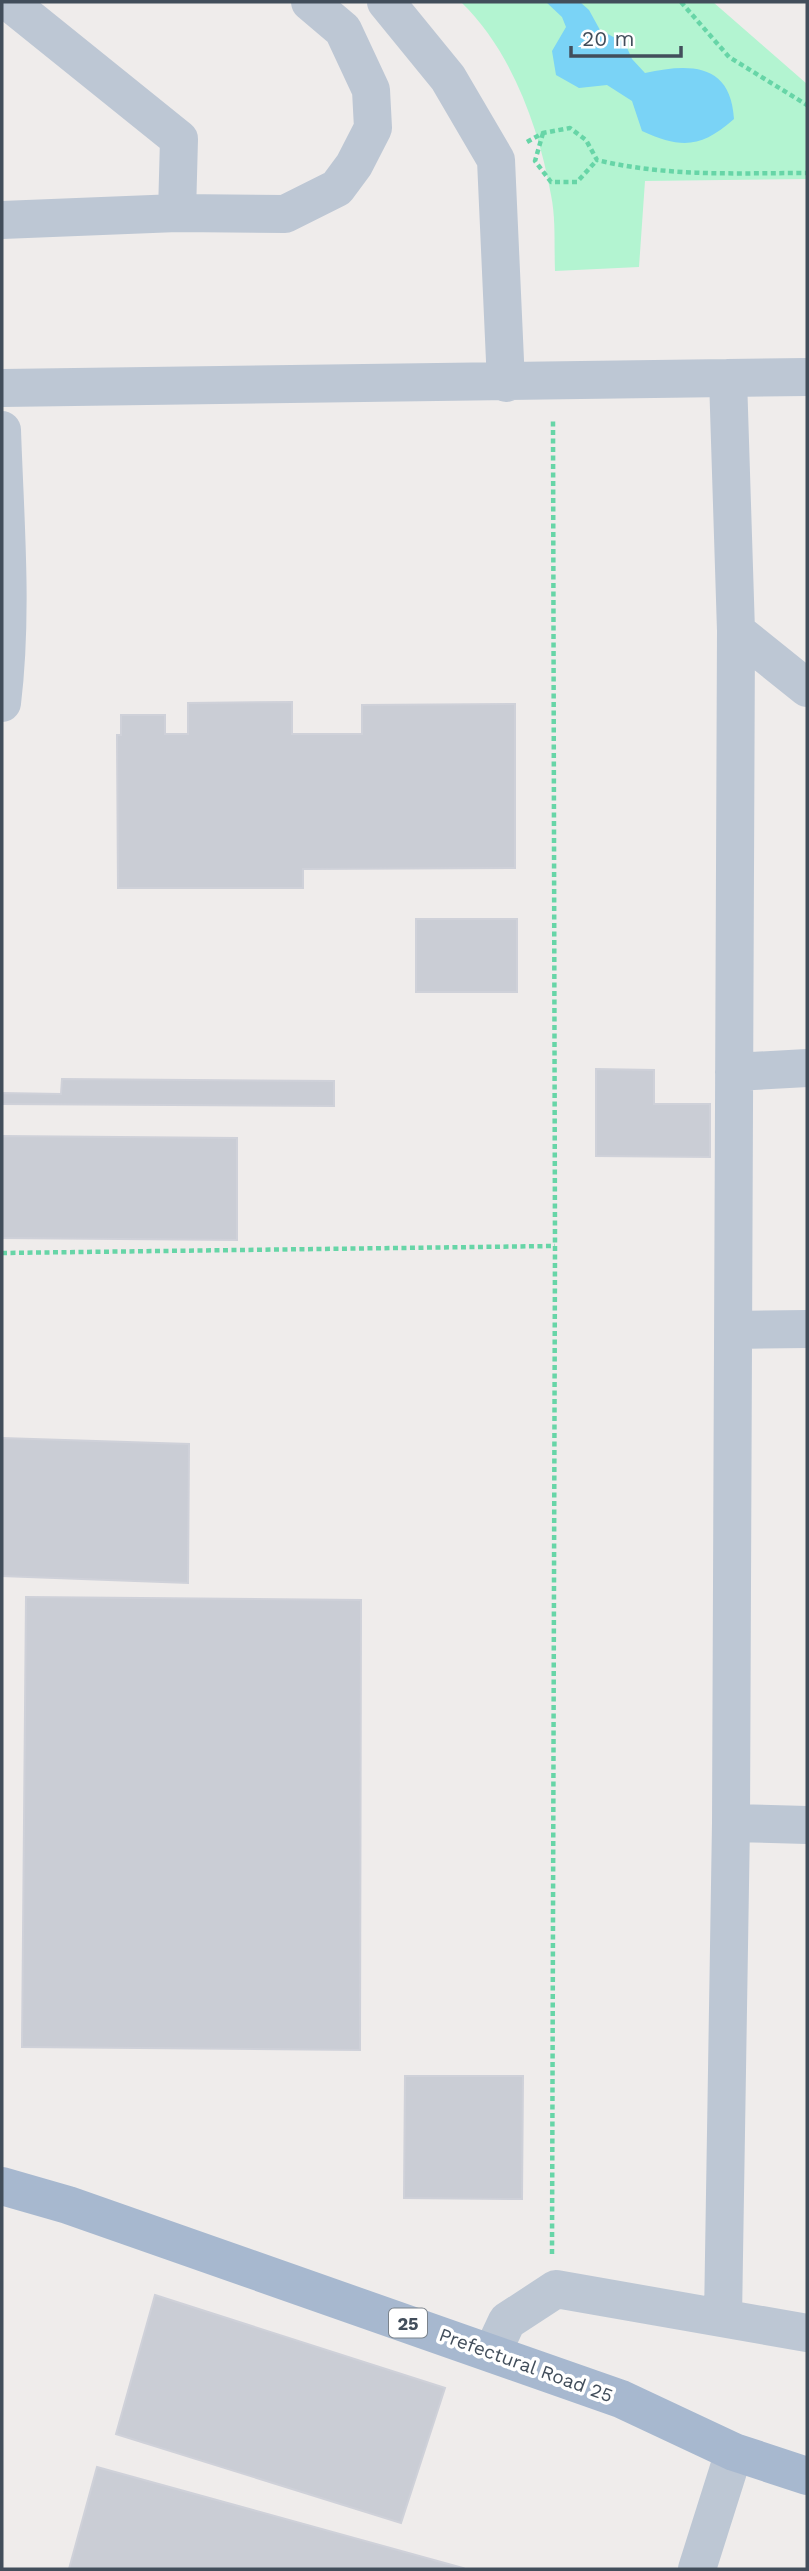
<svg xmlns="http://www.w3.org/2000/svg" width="809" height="2571" viewBox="0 0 809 2571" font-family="'Work Sans',sans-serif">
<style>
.green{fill:#b3f4d1}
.water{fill:#7ad3f6}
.building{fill:#cacdd5;stroke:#cfd1d9;stroke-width:2}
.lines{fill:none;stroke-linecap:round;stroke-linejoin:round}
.path{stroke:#67d5a7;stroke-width:4.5;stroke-dasharray:5 3.5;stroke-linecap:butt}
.minor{stroke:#bdc7d4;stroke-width:38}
.major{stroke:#a7b8cf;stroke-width:38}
.labels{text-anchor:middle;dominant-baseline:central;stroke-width:7;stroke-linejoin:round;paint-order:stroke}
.shield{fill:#fff;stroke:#7b838c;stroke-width:2}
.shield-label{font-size:18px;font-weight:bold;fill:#424e5b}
.street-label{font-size:19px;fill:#424e5b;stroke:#fff}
</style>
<rect width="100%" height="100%" fill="#efeceb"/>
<!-- green -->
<path class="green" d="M461,2h252l94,82v95l-162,2 -6,86 -84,4c-1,-25 1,-52 -4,-76 -12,-68 -40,-145 -90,-193z"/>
<!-- water -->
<path class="water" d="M546,2h34l9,8 11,20 25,13 7,16 13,14c45,-10 86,-10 89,46 -33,29 -52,30 -92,12l-10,-30 -25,-16 -28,3 -23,-13 -4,-24 14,-24 -4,-10z"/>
<!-- building -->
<path class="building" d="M292,702v32h70v-29l153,-1v164l-212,1v19h-185l-1,-153h4v-20h44v19h23v-31z
M416,919h101v73h-101z
M596,1069l58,1v34h56v53l-114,-1z
M62,1079l272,2v25l-332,-2v-11l59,1z
M2,1136l235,2v102l-235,-2z
M2,1438l187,6 -1,139 -186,-7z
M26,1597l335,3 -1,450 -338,-3z
M405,2076h118l-1,123 -118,-1z
M155,2295l290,93 -44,135 -285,-89z
M97,2467l366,101 -1,1h-393z"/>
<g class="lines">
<!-- path -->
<path class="path" d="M681,2l48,55 78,48
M543,133l-8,28 16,21h26l20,-22
M527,142l16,-9 27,-5 16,12 11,20c70,17 139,13 210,13
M2,1253l553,-7
M552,2254l3,-1008 -2,-827"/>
<!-- minor -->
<path class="minor" d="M9,2l170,137 -2,74
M386,2l62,76 48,82 10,223
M2,220l175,-7 108,1 52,-26 17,-23 19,-37 -2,-38 -28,-60 -33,-28
M2,388l805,-11
M2,430c3,91 11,182 0,273
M736,631l71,57
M734,1072l73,-4
M733,1330l74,-1
M731,1823l76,2
M723,2318l8,-495 5,-1192 -8,-253
M492,2353l15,-32 49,-32 251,44
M697,2569l37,-117"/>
<!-- major -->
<path class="major" d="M2,2186l66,19 553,194 113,53 73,24"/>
</g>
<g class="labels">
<!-- shield labels -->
<rect class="shield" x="389" y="2308.5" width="38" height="29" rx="5"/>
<g class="shield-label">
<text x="408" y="2323">25</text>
</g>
<!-- street labels -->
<g class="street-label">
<text transform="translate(526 2365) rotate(20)">Prefectural Road 25</text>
</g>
</g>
<!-- border -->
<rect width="809" height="2571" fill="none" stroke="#424e5b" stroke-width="7"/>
<!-- scale -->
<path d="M571 46v10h110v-10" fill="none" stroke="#424e5b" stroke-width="3.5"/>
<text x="582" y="46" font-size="21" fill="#424e5b" stroke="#ffffff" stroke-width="5" paint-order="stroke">20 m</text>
</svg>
